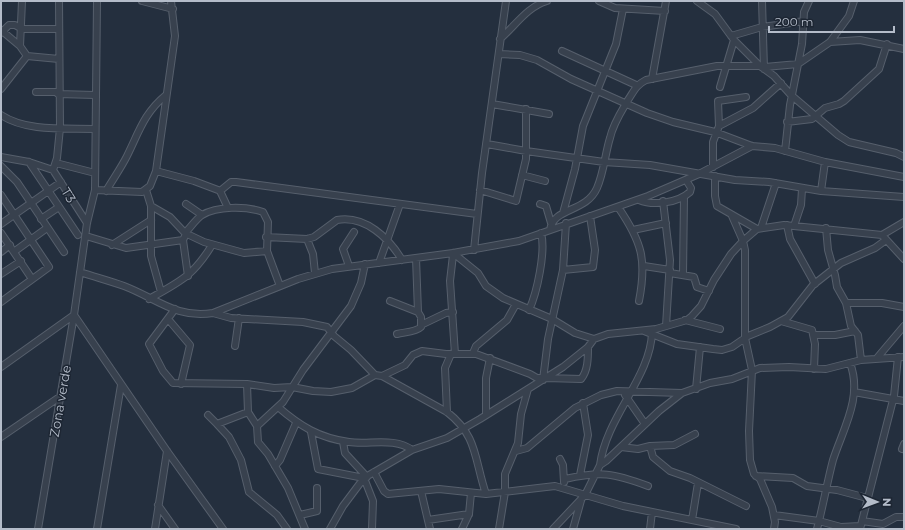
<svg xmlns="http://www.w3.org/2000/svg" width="905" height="530" viewBox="0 0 905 530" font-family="Montserrat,sans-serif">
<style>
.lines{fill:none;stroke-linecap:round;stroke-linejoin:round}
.minor-casing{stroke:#565f6c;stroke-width:8}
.minor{stroke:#38414e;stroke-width:6}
.labels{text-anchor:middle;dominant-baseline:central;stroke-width:3;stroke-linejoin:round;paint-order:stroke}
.street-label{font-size:13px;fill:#b4bcc9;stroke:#1d2633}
</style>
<rect width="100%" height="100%" fill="#242f3e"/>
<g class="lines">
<!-- minor casing -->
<g class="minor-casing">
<path id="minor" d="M22,1l-2,45 7,10
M142,1l31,8
M599,1l16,7 50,3
M697,1l18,13 19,26 26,26 14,10 17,19 47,40 11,7 47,11 8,4
M762,1l2,68
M1,30l19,16
M1,33l8,-8h6l7,4h37
M731,36l31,-9 42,-6
M500,39c16,-14 27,-32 47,-38
M830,42l30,-2 44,9
M562,51l74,34
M499,54l21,1 17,5 34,19 76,34 26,9 42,10 37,14 23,2 50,14 79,15
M765,67l33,-3 32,-22 19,-26 5,-15
M652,79l14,-78
M720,87l14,-47
M1,89l26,-33 32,3
M36,92h22
M58,94l37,1
M492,104l57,10
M1,115c26,17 64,13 94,14
M787,122l25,-3 13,-11 14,-4 5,-3 35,-32 8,-25
M719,126l-1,-25 28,-4
M487,144l39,7 78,11 46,3 85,15 34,2 52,9 83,6
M785,151l5,-46 12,-61 2,-32 5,-11
M1,157l28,5 24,8 34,53
M29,162l49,73
M56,163l39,10
M1,166l16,16 47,70
M713,167v-25l6,-16 34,-18 28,-25
M53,170l4,-12 3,-30 -1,-127
M156,171l38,10 24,9 2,1 11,-9h5l241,32
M522,175l23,6
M715,176v20l2,10 40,23
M95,190l47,2 8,-6 6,-15 19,-135 -4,-35
M146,190l5,16 19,11 15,16 19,9 40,11 23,-2
M480,190l36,11 10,-42v-50
M106,191c7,-12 15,-23 21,-35 12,-24 17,-43 39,-61
M220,191l8,17
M821,191l4,-29
M1,195l48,72 -48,35
M639,200c14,6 39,3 51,-8l1,-4 -5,-8
M663,201l7,59 -4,66
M186,204l16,11
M540,204l6,2 5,17
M151,206v50l10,36
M618,207c24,35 29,53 21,94
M563,213l12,-44 8,-43 33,-82 7,-35
M732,216l11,25 2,9v88l7,32 -3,61 1,29 4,14 6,5 12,28 3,15 -1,7
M41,219l18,-12
M1,224l60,-42
M787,225l3,14 25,45
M794,226l7,-21 1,-16
M761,228l15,-45
M826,228l2,22 7,25 2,12 9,16 5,23 7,9 3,25
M550,230c3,-23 36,-17 47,-42 7,-16 8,-34 13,-50 3,-14 11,-26 18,-38 6,-9 8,-15 18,-20l71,-14h43
M633,230l33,-7
M1,233l31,46
M185,233c5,-5 11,-14 17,-18 15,-9 44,-9 61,-3l5,10 -1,29 13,35
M882,235l22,-13
M86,236l40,12 57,-8
M185,236l-2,4 5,36
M266,237l41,2 7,-2 23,-17c28,-5 52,18 65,40
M307,239l6,15 2,19
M112,245l39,-25
M474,250l8,-77 24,-172
M15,251l32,-23
M1,252l9,-7
M453,253l25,20 8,13 17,12 49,21 23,14 19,6
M453,255l-3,26 5,73
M379,263l21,-59
M349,266l-6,-17 11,-17
M644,266l26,4
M563,270l30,-3 2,-17 -5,-34
M80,272c15,5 30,9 44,14 32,12 52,33 89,27l85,-34 34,-10 121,-16 66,-12 129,-45 51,-22 53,-28
M670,273l24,4 3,10 12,4
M1,274l20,-13
M683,275l1,-78
M149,299c32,-18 44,-23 63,-54
M390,301l28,11
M846,303h36l22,4
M175,309l-26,35 14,27 10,12 74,1 27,4 18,-1 21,4 18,1 21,-4 23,-13
M529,310c8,-17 17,-59 12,-77
M213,313l18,5 72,4 24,5 7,9 17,14 24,25 7,1 65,36c31,24 27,47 39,82
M168,319l22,26 -9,39
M685,320l35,9
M781,321l31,9 3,14 -1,25
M421,325l25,-12 7,-1
M644,331l33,13 36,5 9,1 10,-3 16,-11 22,-9 18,-10 25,-32 28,-22 34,-15 11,-8
M397,334c8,-2 19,-2 24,-7v-10l-3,-5 -2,-54
M814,335h21l20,-4
M235,346l4,-28
M473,353l3,-7 31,-26 9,-16
M877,358l27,-32
M1,367l73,-52 93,136 56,78
M382,376l23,-11 8,-10 9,-4 24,3h30l54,20 7,4h5
M546,378l35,1c7,-8 7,-21 7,-32
M543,380l5,-41 15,-69 3,-47
M247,384l1,28 9,14 1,16 10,12 20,34 17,41
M696,389l4,-42
M854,392l50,9
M625,395l20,29
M278,407c22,19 41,31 71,35 20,3 46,-5 63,8
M447,412l-2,-44 6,-14
M208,415l9,9 31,-12
M486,415v-37l4,-20
M217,424l12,13 12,23 8,32 28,23 10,14
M257,426l26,-24 20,-32 48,-64 10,-23 4,-19
M311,432l7,37 46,9 9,23 -1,28
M1,437l60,-41
M343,442l2,11 22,24
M650,446l3,11 17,14 20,7 56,28
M621,447l17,2 12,-3 24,-1 21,-11
M902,449l2,-5
M516,451l11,-3 48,-40 26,-13 16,-4 65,2
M560,459l3,6 1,17
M600,465c6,-48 51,-88 52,-133
M275,466l5,-6 16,-37
M374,472l10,19 4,3 51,-5 47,5 69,-8 68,20 113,23
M580,475l8,-40 -5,-32
M756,476l37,2 14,8 30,4 30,8
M565,479c36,-8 48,-6 83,7
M421,491l9,38
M158,505l17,24
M300,515l17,-4v-23
M774,515l45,6 22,6 19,-1
M428,520l41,-6
M692,520l6,-37
M862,521l21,3 13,-7h8
M38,529l36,-214 13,-92 8,-33 2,-189
M97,529l24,-144
M155,529l12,-78
M330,529l13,-23 21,-28 48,-28 35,-12 33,-19 83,-52 25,-20 6,-8 14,-5 48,-5 31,-9 5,-4 9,-10 13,-26 17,-26 12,-13 14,-12 27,-4 98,10 22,24
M462,529l7,-15 2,-21
M499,529l6,-37v-18l13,-31 3,-29 7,-25
M553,529l32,-34 15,-30 6,-4 53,-50 23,-18 28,-10 22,-4 28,-11 29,-1 37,2 35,-9 43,-3
M573,529l9,-32
M650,529l2,-17
M817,529c6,-23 10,-46 16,-69 10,-31 30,-63 17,-97
M860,529l34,-133 4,-39"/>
</g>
<!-- minor -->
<use href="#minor" class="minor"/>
</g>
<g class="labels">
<!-- street labels -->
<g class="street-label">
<text transform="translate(69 195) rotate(58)">T3</text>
<text transform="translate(60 401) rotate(-80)">Zona verde</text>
</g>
</g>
<!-- border -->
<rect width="905" height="530" fill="none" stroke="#b4bcc9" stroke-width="4"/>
<!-- north arrow -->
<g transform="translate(877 502) rotate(91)" stroke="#1d2633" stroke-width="3" paint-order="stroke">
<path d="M0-3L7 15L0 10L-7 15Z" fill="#b4bcc9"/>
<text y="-6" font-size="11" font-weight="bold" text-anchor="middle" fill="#b4bcc9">N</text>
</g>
<!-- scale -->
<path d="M769 26v6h125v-6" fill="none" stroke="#b4bcc9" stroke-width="2"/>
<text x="775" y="26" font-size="12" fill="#b4bcc9" stroke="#1d2633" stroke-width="3" paint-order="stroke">200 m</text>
</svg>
